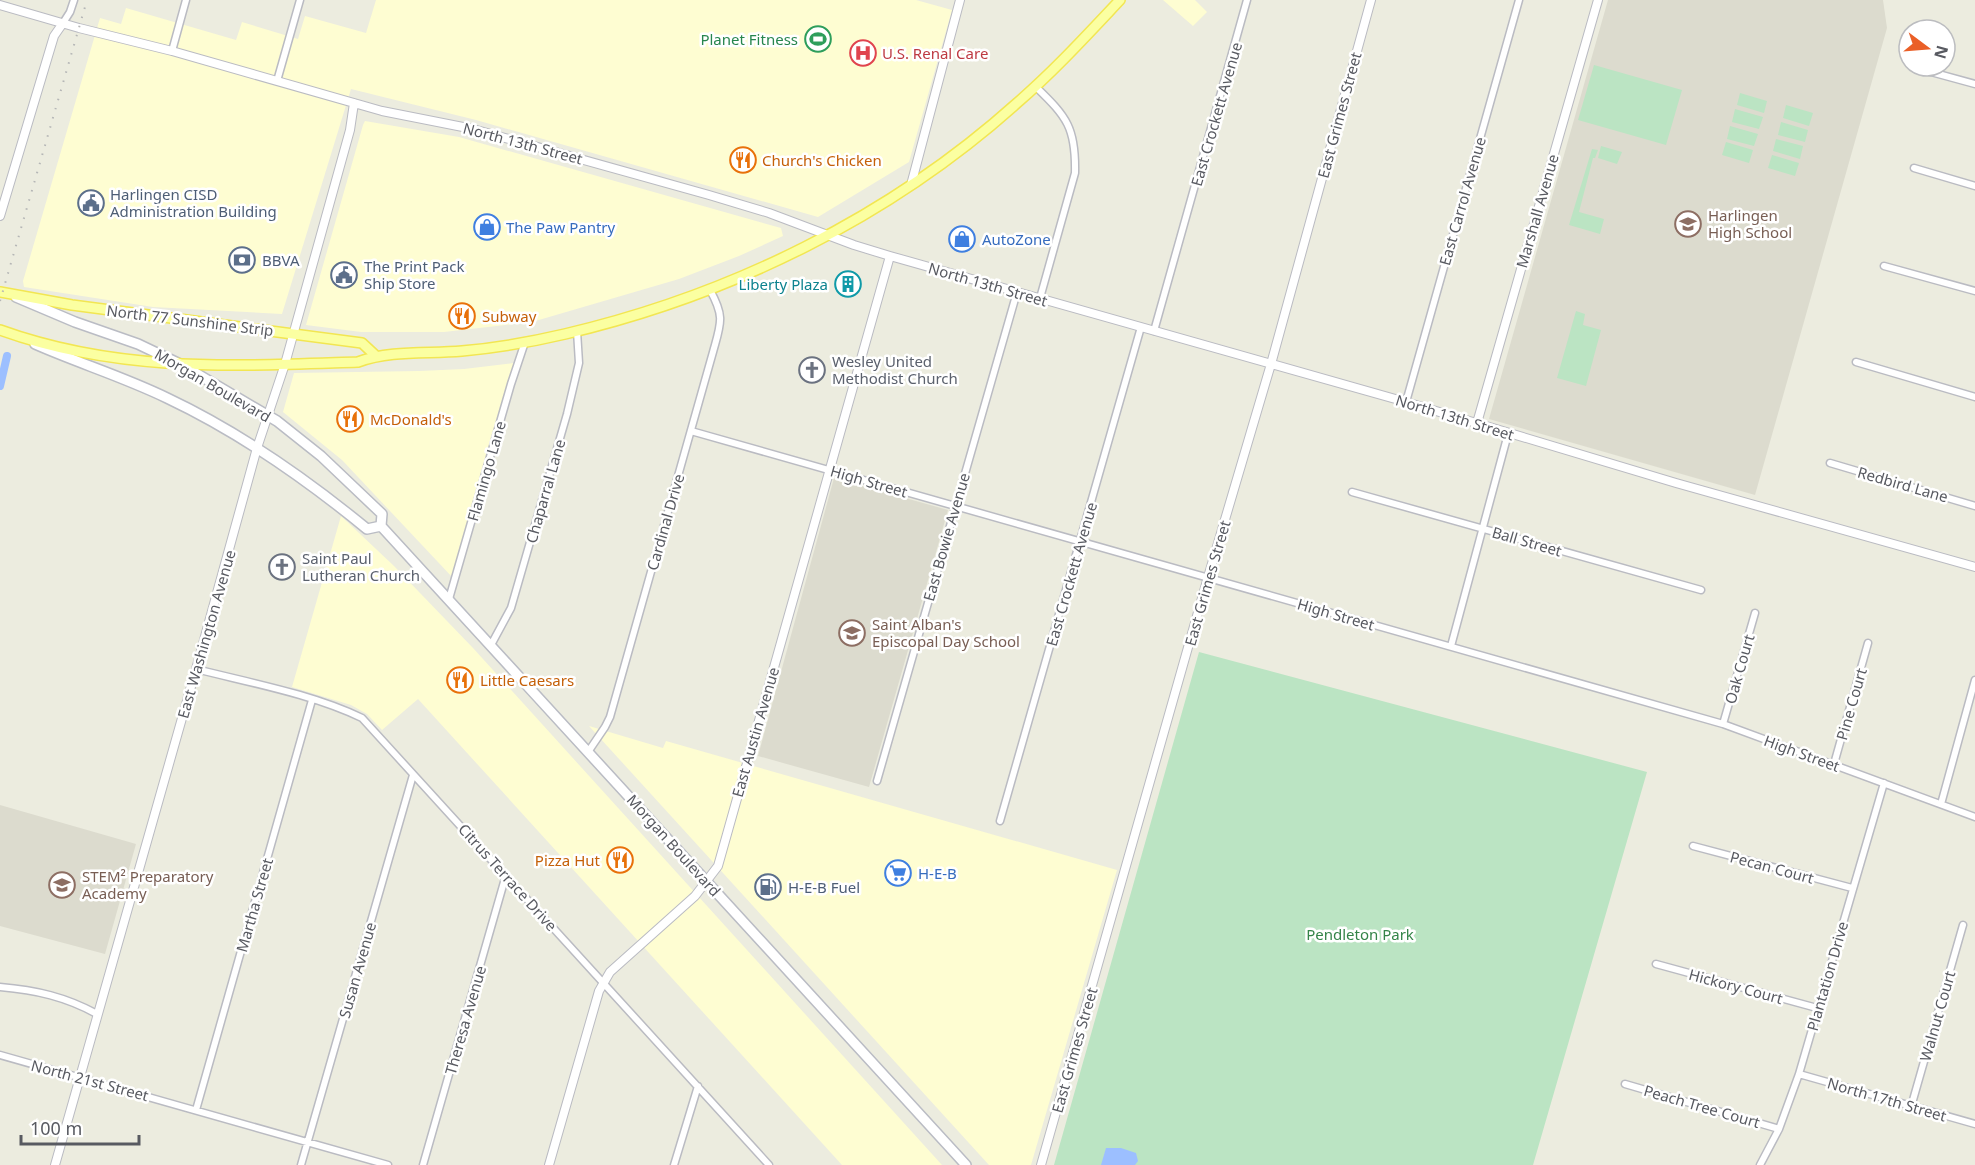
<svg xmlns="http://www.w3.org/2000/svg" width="1975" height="1165" viewBox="0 0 1975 1165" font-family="'Noto Sans',sans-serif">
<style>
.commercial{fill:#fefdd2}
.education{fill:#dcdbce}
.green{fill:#bbe4c3}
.water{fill:#9cbfff}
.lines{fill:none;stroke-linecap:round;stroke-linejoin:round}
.canal{stroke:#9cbfff;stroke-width:8}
.minor-casing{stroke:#babbc2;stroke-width:9}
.tertiary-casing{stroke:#babbc2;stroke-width:10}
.secondary-casing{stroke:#babcc4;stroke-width:12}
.primary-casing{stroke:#f2e652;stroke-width:12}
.minor{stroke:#fff;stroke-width:6}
.tertiary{stroke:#fff;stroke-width:8}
.secondary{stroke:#fff;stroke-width:9}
.primary{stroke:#fbffa1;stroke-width:9}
.rail{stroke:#b5b6b6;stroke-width:2;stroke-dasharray:1.5 8;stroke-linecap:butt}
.labels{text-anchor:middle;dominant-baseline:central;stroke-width:5;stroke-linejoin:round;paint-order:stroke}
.leisure-label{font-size:15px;fill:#27864d;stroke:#fff;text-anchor:end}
.health-label{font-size:15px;fill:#be3a42;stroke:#fff;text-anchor:start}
.street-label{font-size:15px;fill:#585a61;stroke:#fff}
.food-label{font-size:15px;fill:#c56008;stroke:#fff;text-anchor:start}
.service-label{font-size:15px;fill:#4e5e75;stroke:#fff;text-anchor:start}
.education-label{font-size:15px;fill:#785e54;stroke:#fff;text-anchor:start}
.shop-label{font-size:15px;fill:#366cbe;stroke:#fff;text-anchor:start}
.culture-label{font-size:15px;fill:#0d838f;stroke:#fff;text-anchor:end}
.worship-label{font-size:15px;fill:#5b616d;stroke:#fff;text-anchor:start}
.park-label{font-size:15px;fill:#348448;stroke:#fff}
</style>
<rect width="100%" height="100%" fill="#ececdf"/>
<!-- commercial -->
<path class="commercial" d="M376,0h540l36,10 -43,152 -91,55 -342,-97 -125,-31 -69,225 -129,-7 -129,-20 -1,-6 77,-263 21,6 5,-16 110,32 6,-18 56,17 7,-23 61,17z
M1163,0h32l12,12 -14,14z
M365,121l94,16 322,91 2,8 -44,20 -60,23 -147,43 -88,10h-83l-55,-7 57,-200z
M514,363l-61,215 -111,-118 -59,-48 11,-39 125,-2 45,-2z
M341,516l53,50 79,82 469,517h-100l-424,-466 -36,31 -15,-16 -16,-9 -59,-18z
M589,726l74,22 3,-7 451,129 -86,295h-42z"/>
<!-- education -->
<path class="education" d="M1608,0h275l4,28 -132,467 -266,-76z
M834,478l114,32 -79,277 -111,-31z
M0,805l136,39 -31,110 -105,-28z"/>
<!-- green -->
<path class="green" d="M1594,65l88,25 -16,55 -88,-25z
M1740,93l27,8 -3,12 -27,-8z
M1786,105l27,8 -4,13 -26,-8z
M1735,109l28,8 -4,12 -27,-7z
M1781,122l27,8 -3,12 -27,-7z
M1730,126l28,8 -4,12 -27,-7z
M1776,139l27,7 -3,13 -27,-8z
M1726,142l27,8 -4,13 -27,-8z
M1601,146l21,6 -5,12 -19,-6z
M1592,149l6,1 -3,8h-2l-14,54 25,7 -4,15 -31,-9z
M1772,155l27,8 -4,13 -27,-8z
M1576,311l9,3 -2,11 18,5 -15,56 -29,-8z
M1199,652l448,120 -114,393h-479z"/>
<!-- water -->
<path class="water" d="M1106,1148h15l15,5 2,8 -3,4h-34z"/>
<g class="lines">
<!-- canal -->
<path class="canal" d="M0,386l7,-30"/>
<!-- minor casing -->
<g class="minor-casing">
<path id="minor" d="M63,23l7,-11 4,-12
M172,51l14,-51
M1931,72l44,12
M277,81l23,-81
M1036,87c31,30 40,41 39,86l-35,125
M1914,168l61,18
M1884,266l91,25
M1154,331l93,-331
M1856,362l119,35
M1406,402l113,-402
M691,431l1032,293 252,93
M1830,463l145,43
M1352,492l349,98
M449,599l62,-215 14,-42
M491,645l20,-37 56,-194 12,-51 -2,-32
M1451,646l57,-212
M196,669c55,14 116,25 166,49l407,447
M1723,724l32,-111
M588,752l17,-25 5,-10 103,-365c8,-29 12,-35 -3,-62
M1834,764l34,-121
M877,781l140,-489
M1941,804l34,-124
M1000,821l141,-494
M1693,846l159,42
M1656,964l161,44
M0,987c36,3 66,10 97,27
M0,1055l388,110
M1799,1074l176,50
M1625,1084l154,45
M1911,1107l52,-182
M196,1110l116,-410
M301,1165l112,-390
M423,1165l83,-290
M674,1165l24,-79
M1760,1165l19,-36 20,-55 85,-291"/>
</g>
<!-- tertiary casing -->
<g class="tertiary-casing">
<path id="tertiary" d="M0,5l79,23 93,23 210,60 91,18 236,66 60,18 85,32 36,11 516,146 270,81 299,84
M911,185l49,-185
M0,216l54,-180 9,-13
M1477,423l121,-423
M55,1165l141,-496 61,-221 28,-84 65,-234 4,-27
M549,1165l50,-174 11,-19 85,-76 23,-30 172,-610
M1041,1165l167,-588 63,-213 100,-364"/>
</g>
<!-- secondary casing -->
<g class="secondary-casing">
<path id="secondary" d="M16,297l59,25 63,22 44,21 95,56 44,35 61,58 -1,12 585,639
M35,344c43,19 89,33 132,54 72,34 138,80 200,131l14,-3"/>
</g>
<!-- primary casing -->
<g class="primary-casing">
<path id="primary" d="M0,292l72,13 290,38 14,13
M0,330c119,43 234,36 358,32 33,-12 69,-8 104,-11 34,-3 69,-9 103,-17 166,-39 325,-117 452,-231 37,-32 70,-68 103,-103"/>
</g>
<!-- minor -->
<use href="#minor" class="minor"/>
<!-- tertiary -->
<use href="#tertiary" class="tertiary"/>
<!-- secondary -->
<use href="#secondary" class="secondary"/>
<!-- primary -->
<use href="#primary" class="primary"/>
<!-- rail -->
<path class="rail" d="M0,301l87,-301"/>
</g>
<!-- icons -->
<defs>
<g id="stadium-ring" transform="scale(1.35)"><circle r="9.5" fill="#fff" stroke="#2e9e5b" stroke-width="1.5"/><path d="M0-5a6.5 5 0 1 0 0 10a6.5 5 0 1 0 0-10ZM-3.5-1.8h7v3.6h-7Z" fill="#2e9e5b"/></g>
<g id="hospital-ring" transform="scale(1.35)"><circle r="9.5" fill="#fff" stroke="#e0444e" stroke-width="1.5"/><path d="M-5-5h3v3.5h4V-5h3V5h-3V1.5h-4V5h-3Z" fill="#e0444e"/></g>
<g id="restaurant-ring" transform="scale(1.35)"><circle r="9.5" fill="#fff" stroke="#e8710a" stroke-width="1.5"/><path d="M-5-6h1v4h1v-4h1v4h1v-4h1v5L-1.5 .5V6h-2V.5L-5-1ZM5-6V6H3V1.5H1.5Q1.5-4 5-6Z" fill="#e8710a"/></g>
<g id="civic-ring" transform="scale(1.35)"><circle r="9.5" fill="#fff" stroke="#5c6f8a" stroke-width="1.5"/><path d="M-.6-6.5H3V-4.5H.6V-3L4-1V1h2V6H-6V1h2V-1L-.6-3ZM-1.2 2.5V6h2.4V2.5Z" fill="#5c6f8a"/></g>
<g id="school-ring" transform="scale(1.35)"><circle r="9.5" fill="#fff" stroke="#8d6e63" stroke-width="1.5"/><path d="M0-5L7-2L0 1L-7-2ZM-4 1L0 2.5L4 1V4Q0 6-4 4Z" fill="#8d6e63"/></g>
<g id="shop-ring" transform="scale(1.35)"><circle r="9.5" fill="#fff" stroke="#3f7fe0" stroke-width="1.5"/><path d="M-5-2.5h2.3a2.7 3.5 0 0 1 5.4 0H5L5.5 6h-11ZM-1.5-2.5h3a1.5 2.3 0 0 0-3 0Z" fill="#3f7fe0"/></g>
<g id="bank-ring" transform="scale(1.35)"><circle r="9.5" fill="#fff" stroke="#5c6f8a" stroke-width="1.5"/><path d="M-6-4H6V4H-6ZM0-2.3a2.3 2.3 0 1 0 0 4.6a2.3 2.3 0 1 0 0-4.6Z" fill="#5c6f8a"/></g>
<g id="building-ring" transform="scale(1.35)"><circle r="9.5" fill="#fff" stroke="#0f9aa8" stroke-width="1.5"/><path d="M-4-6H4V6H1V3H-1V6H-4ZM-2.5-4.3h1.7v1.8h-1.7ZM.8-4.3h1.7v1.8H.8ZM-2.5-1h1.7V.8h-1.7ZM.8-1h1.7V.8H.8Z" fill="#0f9aa8"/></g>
<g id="church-ring" transform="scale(1.35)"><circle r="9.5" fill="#fff" stroke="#6b7280" stroke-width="1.5"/><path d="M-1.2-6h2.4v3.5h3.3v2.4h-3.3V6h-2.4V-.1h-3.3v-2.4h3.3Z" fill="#6b7280"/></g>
<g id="supermarket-ring" transform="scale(1.35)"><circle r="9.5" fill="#fff" stroke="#3f7fe0" stroke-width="1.5"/><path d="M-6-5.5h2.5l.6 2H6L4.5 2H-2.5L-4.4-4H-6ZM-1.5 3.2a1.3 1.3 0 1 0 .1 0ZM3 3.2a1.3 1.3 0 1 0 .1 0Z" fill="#3f7fe0"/></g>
<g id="fuel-ring" transform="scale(1.35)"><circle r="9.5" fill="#fff" stroke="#5c6f8a" stroke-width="1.5"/><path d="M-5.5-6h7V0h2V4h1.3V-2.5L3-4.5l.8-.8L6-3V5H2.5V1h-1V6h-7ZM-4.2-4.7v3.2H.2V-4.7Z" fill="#5c6f8a"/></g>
</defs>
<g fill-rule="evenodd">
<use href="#stadium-ring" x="818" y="39"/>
<use href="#hospital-ring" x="863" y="53"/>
<use href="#restaurant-ring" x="743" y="160"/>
<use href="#civic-ring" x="91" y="203"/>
<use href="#school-ring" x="1688" y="224"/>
<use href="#shop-ring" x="487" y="227"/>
<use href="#shop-ring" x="962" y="239"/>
<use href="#bank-ring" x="242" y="260"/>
<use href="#civic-ring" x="344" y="275"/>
<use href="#building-ring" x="848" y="284"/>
<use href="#restaurant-ring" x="462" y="316"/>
<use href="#church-ring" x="812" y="370"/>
<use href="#restaurant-ring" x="350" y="419"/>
<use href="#church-ring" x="282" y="567"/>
<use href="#school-ring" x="852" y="633"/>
<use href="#restaurant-ring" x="460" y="680"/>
<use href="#restaurant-ring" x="620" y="860"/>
<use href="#supermarket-ring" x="898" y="873"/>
<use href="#school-ring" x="62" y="885"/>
<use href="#fuel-ring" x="768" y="887"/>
</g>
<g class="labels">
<!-- leisure labels -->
<g class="leisure-label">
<text x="798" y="39">Planet Fitness</text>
</g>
<!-- health labels -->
<g class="health-label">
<text x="882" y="53">U.S. Renal Care</text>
</g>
<!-- street labels -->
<g class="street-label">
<text transform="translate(1216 114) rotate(-74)">East Crockett Avenue</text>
<text transform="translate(1339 115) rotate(-75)">East Grimes Street</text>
<text transform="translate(523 143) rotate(15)">North 13th Street</text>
<text transform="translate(1462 201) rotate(-74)">East Carrol Avenue</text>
<text transform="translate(1537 211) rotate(-74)">Marshall Avenue</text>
<text transform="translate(988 284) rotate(16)">North 13th Street</text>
<text transform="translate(190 320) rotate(7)">North 77 Sunshine Strip</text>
<text transform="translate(213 385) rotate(30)">Morgan Boulevard</text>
<text transform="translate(1455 417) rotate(17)">North 13th Street</text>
<text transform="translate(486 471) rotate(-74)">Flamingo Lane</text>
<text transform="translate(869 481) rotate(16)">High Street</text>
<text transform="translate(1903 484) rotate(16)">Redbird Lane</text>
<text transform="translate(545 491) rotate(-74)">Chaparral Lane</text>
<text transform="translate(665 522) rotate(-74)">Cardinal Drive</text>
<text transform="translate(946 537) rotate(-74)">East Bowie Avenue</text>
<text transform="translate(1527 541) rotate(16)">Ball Street</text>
<text transform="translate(1071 574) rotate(-74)">East Crockett Avenue</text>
<text transform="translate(1207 583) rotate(-74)">East Grimes Street</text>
<text transform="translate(1336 614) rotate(16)">High Street</text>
<text transform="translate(206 634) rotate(-74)">East Washington Avenue</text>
<text transform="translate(1739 669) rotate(-74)">Oak Court</text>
<text transform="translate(1851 704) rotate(-74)">Pine Court</text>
<text transform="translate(755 732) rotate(-74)">East Austin Avenue</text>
<text transform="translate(1802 753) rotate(20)">High Street</text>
<text transform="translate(674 845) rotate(48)">Morgan Boulevard</text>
<text transform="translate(1772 867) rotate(15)">Pecan Court</text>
<text transform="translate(508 877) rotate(48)">Citrus Terrace Drive</text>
<text transform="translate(254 905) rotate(-74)">Martha Street</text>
<text transform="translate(357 970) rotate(-74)">Susan Avenue</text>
<text transform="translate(1827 976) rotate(-74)">Plantation Drive</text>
<text transform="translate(1736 986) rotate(15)">Hickory Court</text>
<text transform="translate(1937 1016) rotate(-74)">Walnut Court</text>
<text transform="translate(465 1020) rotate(-74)">Theresa Avenue</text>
<text transform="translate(1074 1050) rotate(-74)">East Grimes Street</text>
<text transform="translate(90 1080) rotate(15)">North 21st Street</text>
<text transform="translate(1887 1099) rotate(16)">North 17th Street</text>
<text transform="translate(1702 1106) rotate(16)">Peach Tree Court</text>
</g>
<!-- food labels -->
<g class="food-label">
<text x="762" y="160">Church's Chicken</text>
<text x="482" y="316">Subway</text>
<text x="370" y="419">McDonald's</text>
<text x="480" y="680">Little Caesars</text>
<text x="600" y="860" text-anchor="end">Pizza Hut</text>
</g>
<!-- service labels -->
<g class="service-label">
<text x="110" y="194">Harlingen CISD<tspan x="110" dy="17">Administration Building</tspan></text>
<text x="262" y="260">BBVA</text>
<text x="364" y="266">The Print Pack<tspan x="364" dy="17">Ship Store</tspan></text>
<text x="788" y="887">H-E-B Fuel</text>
</g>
<!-- education labels -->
<g class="education-label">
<text x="1708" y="215">Harlingen<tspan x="1708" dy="17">High School</tspan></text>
<text x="872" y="624">Saint Alban's<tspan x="872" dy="17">Episcopal Day School</tspan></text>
<text x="82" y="876">STEM² Preparatory<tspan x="82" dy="17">Academy</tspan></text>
</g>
<!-- shop labels -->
<g class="shop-label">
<text x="506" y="227">The Paw Pantry</text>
<text x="982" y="239">AutoZone</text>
<text x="918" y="873">H-E-B</text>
</g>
<!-- culture labels -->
<g class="culture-label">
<text x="828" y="284">Liberty Plaza</text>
</g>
<!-- worship labels -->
<g class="worship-label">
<text x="832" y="361">Wesley United<tspan x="832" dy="17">Methodist Church</tspan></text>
<text x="302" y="558">Saint Paul<tspan x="302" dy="17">Lutheran Church</tspan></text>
</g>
<!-- park labels -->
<g class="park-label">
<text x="1360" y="934">Pendleton Park</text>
</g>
</g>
<!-- north arrow -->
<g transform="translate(1927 48) rotate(106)"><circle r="28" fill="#ffffff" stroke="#bcbdc0" stroke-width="1.5"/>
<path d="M0-4.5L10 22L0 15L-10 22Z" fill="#ea5f27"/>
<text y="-9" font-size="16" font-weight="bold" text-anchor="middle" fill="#585a61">N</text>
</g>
<!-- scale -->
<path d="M21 1135v9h118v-9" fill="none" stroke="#585a61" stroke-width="3"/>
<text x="30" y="1135" font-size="18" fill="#585a61" stroke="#ffffff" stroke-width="4.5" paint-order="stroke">100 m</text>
</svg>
